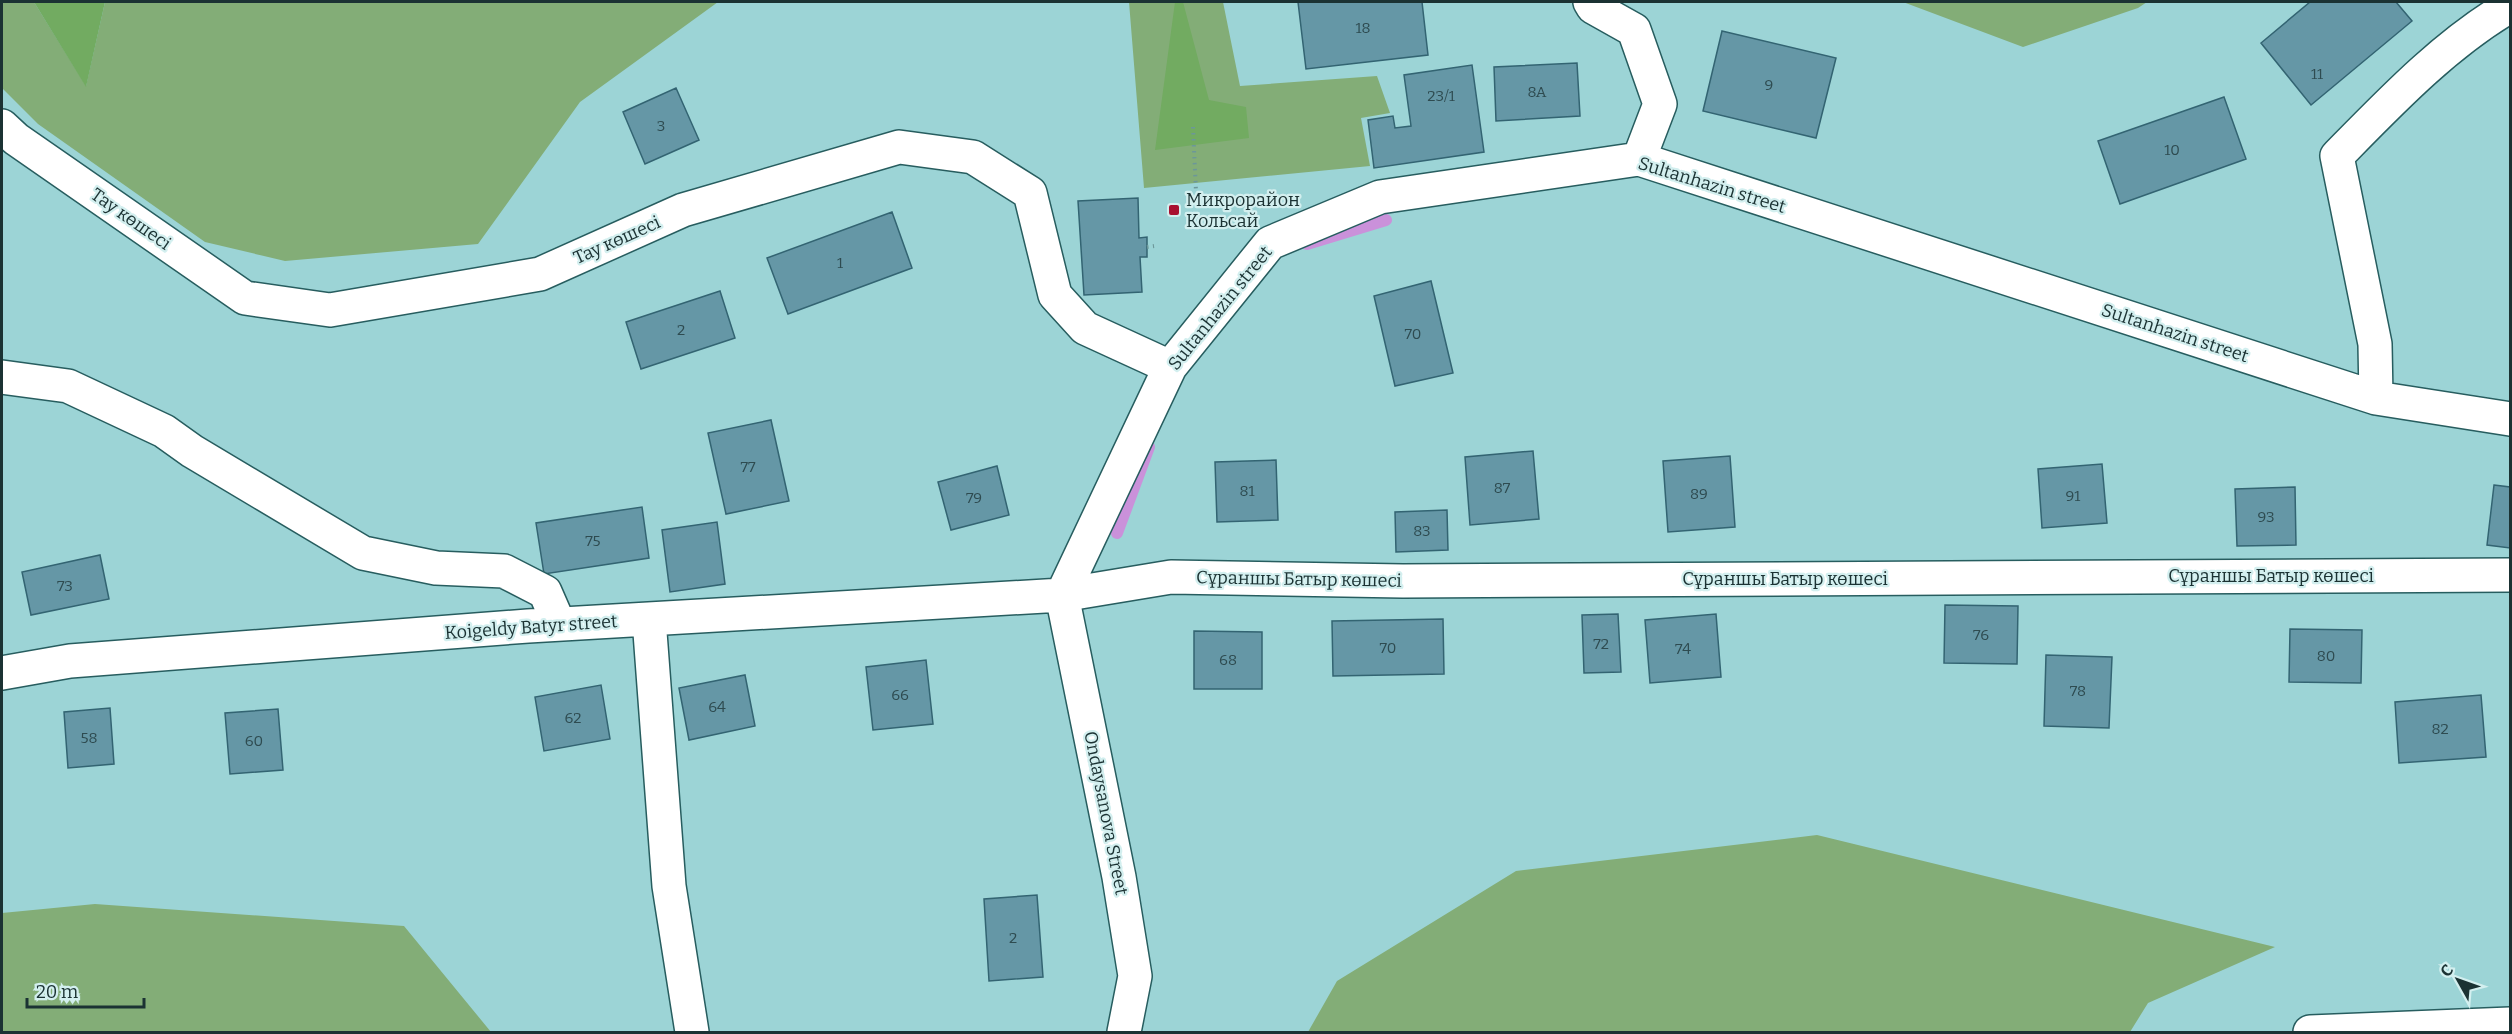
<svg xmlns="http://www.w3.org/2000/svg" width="2512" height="1034" viewBox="0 0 2512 1034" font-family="Bitter,serif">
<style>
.green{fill:#83ad77}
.forest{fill:#72ab61}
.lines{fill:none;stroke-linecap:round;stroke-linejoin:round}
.stream{stroke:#ca91da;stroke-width:12}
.building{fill:#6597a6;stroke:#336472;stroke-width:1.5}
.minor-casing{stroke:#275d5f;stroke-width:36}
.path{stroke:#6c9799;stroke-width:4;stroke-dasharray:1.5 4.5;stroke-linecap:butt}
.minor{stroke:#fff;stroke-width:33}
.poi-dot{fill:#a81030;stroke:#d3efef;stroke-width:2}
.labels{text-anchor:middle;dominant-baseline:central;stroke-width:4.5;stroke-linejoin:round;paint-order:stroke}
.number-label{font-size:15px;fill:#2e4b50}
.street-label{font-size:18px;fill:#1b3233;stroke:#d3efef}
.poi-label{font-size:18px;fill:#1b3233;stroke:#d3efef;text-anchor:start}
</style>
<rect width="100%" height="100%" fill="#9cd4d6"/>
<!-- green -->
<path class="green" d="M2,2h32l52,84 19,-84h613l-138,100 -102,142 -193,17 -80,-19 -167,-118 -36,-36z
M1129,2h94l17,84 137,-10 13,37 -29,5 9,48 -226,22z
M1903,2h244l-9,6 -115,39z
M1817,835l458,112 -127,56 -18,29h-822l29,-51 179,-110z
M95,904l309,22 87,106h-489v-119z"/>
<!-- forest -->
<path class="forest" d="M34,2h71l-19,85z
M1175,2h8l26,98 37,7 3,31 -94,12z"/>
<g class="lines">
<!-- stream -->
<path class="stream" d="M1307,244l79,-24
M1117,533l32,-86"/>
</g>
<!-- building -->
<path class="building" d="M1298,2h124l6,53 -122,14z
M2310,2h86l16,19 -101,84 -50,-62z
M1722,31l114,27 -20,80 -113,-27z
M1577,63l3,53 -84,5 -2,-54z
M1472,65l12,87 -110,16 -6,-48 25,-4 2,12 16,-2 -7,-51z
M676,88l23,52 -54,24 -22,-52z
M2224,97l22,62 -126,45 -22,-63z
M1138,198l1,40 8,-1v20h-7l2,35 -58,3 -6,-94z
M892,212l20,56 -124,46 -21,-56z
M1431,281l22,92 -58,13 -21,-90z
M720,291l15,47 -94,31 -15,-47z
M771,420l18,81 -63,13 -18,-81z
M1533,451l6,68 -69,6 -5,-68z
M1730,456l5,71 -67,5 -5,-71z
M1276,460l2,60 -61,2 -2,-60z
M2102,464l5,59 -65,5 -4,-59z
M997,466l12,49 -58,15 -13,-48z
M2494,485l16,2v61l-23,-3z
M2295,487l1,58 -59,1 -2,-57z
M642,507l7,51 -105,16 -8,-51z
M1447,510l1,40 -52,2 -1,-40z
M717,522l8,62 -55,8 -8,-62z
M100,555l9,44 -78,16 -9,-43z
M1945,605l73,1 -1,58 -73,-1z
M1618,614l3,58 -37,1 -2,-58z
M1716,614l5,63 -71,6 -5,-63z
M1443,619l1,55 -111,2 -1,-55z
M2290,629l72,1 -1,53 -72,-1z
M1194,631l68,1v57h-68z
M2046,655l66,2 -3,71 -65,-2z
M926,660l7,64 -60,6 -7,-63z
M745,675l10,51 -66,14 -10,-52z
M601,685l9,54 -66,12 -9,-54z
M2481,695l5,62 -87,6 -4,-61z
M110,708l4,56 -46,4 -4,-56z
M278,709l5,61 -53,4 -5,-61z
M1037,895l6,82 -54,4 -5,-82z"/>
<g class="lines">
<!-- minor casing -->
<g class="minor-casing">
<path id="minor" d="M1590,2l3,5 41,23 26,74 -21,55
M2,126l14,13 229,159 85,12 210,-36 143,-64 216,-63 74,10 57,36 25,102 30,33 85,39
M2,377l66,9 96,45 28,20 171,102 73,15 68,3 41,21 14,32
M2376,398l-1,-54 -38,-188c53,-54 108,-112 173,-150
M1062,595l108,-228 100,-124 110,-46 259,-38 737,239 134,21
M1062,595l57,282 16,99 -11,56
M649,619l20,267 23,146
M2,673l68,-12 458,-35 534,-31 109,-18 232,4 1107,-6
M2310,1032l200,-8"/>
</g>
<!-- path -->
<path class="path" d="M1193,127l3,65
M1147,247l7,-1"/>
<!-- minor -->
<use href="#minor" class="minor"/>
</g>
<!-- markers -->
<rect class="poi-dot" x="1168" y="204" width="12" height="12" rx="3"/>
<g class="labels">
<!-- number labels -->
<g class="number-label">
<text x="1363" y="28">18</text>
<text x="2317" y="74">11</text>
<text x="1769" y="85">9</text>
<text x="1537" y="92">8А</text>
<text x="1441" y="96">23/1</text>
<text x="661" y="126">3</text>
<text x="2172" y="150">10</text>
<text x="840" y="263">1</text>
<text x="681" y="330">2</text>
<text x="1413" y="334">70</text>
<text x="748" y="467">77</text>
<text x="1502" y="488">87</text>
<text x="1247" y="491">81</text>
<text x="1699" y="494">89</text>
<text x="2073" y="496">91</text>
<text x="974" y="498">79</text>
<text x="2266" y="517">93</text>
<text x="1422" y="531">83</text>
<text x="593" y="541">75</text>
<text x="65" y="586">73</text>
<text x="1981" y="635">76</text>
<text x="1601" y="644">72</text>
<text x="1388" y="648">70</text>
<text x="1683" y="649">74</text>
<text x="2326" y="656">80</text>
<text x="1228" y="660">68</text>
<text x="2078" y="691">78</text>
<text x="900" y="695">66</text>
<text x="717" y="707">64</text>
<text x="573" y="718">62</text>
<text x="2440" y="729">82</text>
<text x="89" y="738">58</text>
<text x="254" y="741">60</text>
<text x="1013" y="938">2</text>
</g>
<!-- street labels -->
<g class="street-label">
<text transform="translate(1712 185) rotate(17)">Sultanhazin street</text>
<text transform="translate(131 219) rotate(35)">Тау көшесі</text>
<text transform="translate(617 240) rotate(-24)">Тау көшесі</text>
<text transform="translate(1220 308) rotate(-51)">Sultanhazin street</text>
<text transform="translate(2175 333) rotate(18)">Sultanhazin street</text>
<text x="2271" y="576">Сұраншы Батыр көшесі</text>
<text transform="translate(1299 579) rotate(1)">Сұраншы Батыр көшесі</text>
<text x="1785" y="579">Сұраншы Батыр көшесі</text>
<text transform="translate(531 627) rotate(-4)">Koigeldy Batyr street</text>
<text transform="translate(1106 813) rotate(79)">Ondaysanova Street</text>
</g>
<!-- poi labels -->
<g class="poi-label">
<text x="1186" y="200">Микрорайон<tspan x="1186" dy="21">Кольсай</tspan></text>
</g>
</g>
<!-- border -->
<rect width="2512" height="1034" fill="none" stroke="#1b3233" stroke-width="6"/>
<!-- north arrow -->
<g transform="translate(2458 980) rotate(310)" stroke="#d3efef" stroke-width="4.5" paint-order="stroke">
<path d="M0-4.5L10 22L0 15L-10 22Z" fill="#1b3233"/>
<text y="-9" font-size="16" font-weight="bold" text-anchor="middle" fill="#1b3233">С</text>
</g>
<!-- scale -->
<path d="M27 998v9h117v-9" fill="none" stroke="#1b3233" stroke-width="3"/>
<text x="36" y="998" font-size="18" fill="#1b3233" stroke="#d3efef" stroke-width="4.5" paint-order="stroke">20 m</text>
</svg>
